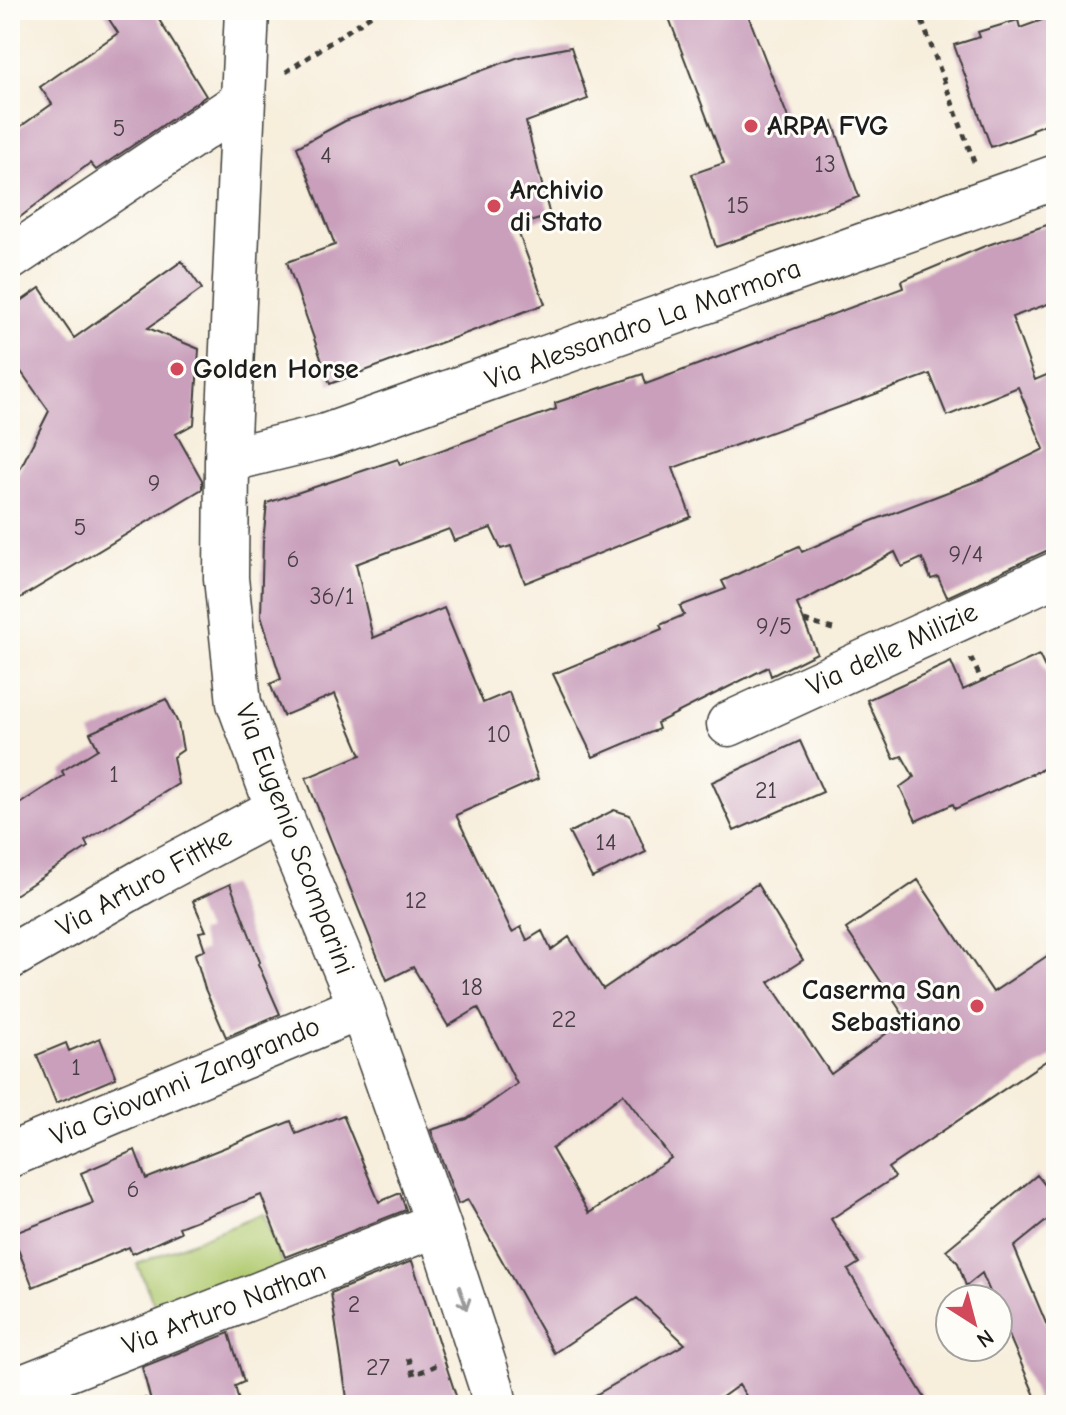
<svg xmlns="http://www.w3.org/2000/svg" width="1066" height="1415" viewBox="0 0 1066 1415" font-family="'Comic Neue',sans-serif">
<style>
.green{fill:#b1ca70;stroke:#667346;stroke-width:2}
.building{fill:#c99fbb;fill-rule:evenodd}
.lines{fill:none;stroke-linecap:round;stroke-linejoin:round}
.minor-casing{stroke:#3d3c39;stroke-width:47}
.path{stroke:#3d3c39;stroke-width:5;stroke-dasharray:6 6;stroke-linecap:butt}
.minor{stroke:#fff;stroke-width:44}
.oneway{stroke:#999}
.poi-dot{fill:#d1495b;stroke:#fdfcf7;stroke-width:3}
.labels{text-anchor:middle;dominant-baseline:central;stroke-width:6;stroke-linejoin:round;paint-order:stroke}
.number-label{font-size:24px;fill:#473d44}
.poi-label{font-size:28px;font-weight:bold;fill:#1c1c1c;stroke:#fdfcf7;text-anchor:start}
.street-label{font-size:28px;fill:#1c1c1c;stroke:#fdfcf7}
</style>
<rect width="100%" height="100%" fill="#fdfcf7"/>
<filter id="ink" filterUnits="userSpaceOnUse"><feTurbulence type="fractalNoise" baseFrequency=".0125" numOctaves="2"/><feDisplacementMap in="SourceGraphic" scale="16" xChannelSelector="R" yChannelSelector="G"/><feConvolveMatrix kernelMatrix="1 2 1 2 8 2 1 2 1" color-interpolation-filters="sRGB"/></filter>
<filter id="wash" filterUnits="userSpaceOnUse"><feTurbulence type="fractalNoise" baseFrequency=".006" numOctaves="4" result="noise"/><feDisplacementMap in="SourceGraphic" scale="32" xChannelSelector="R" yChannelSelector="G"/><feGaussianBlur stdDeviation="1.8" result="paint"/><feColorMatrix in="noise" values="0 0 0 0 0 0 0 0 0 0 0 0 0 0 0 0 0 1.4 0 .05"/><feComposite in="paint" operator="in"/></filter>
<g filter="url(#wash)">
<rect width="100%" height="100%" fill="#f7eedc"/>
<!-- green -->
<path class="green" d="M263,1213l23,60 -125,48 -24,-57z"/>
<g id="blocks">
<!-- building -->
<path class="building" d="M103,10h50l53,86 -110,74 -6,-7 -80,62v-91l42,-30 -12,-17 78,-54z
M666,10h80l50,128 37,-16 26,75 -143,50 -24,-73 32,-11z
M1056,15v105l-24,9 1,3 -42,15 -37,-102 26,-8 -2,-5 40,-12 2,8z
M571,47l17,52 -62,23 24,94 -34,10 29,78 -215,80 -43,-122 48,-17 -38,-98 48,-26 174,-64z
M1056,222v79l-44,16 23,63 21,-9v178l-10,2 -99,46 -9,-20 -7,2 -9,-21 -20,9 -7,-15 -98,52 20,49 -46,23 -3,-9 -111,56 2,6 -66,28 -40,-83 109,-45 -2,-4 24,-10 -4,-9 46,-17 -4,-8 77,-35 3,6 67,-30 118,-45 57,-28 -26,-62 -71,29 -17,-42 -257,94 18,49 -166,66 -14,-37 -10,3 -10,-21 -37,13 -5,-12 -93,35 17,74 71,-30 39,95 26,-11 29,87 -82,36 56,117 9,-5 6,13 15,-9 9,19 18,-13 34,52 154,-105 46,76 -34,22 62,92 75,-55 -60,-90 72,-49 75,112 63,-42v104l-168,114 7,9 -64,42 28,44 -11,7 81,135h-177l-13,-20 -28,20h-133l107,-61 -48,-46 -83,55 -86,-153 -10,4 -27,-74 36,-11 50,-35 -39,-76 -30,18 -35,-59 -26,13 -81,-202 55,-23 -26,-61 -52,22 -13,-32 11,-5 -20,-63 2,-74 4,-39 131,-44 2,6 156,-56 -1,-6 88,-29 3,10 257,-96 -2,-7 84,-35zM623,1094l48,64 -82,55 -37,-64z
M182,261l20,28 -54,39 51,21 -5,75 -18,10 26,46v9l-192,115v-115l39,-78 -39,-55v-47l30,-21 34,50z
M1039,655l17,36v72l-101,46 -2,-5 -37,17 -16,-34 14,-10 -12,-21 -8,3 -27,-59 84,-38 12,28z
M166,699l12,24 5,27 -10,7 5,27 -93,57 3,6 -78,51v-88l54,-35 -2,-4 36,-22 -8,-16z
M800,741l23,51 -89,39 -22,-49z
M614,810l16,5 16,37 -54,26 -23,-45z
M230,884l30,78 -2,2 22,50 -54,23 -21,-48 -10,-35 10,-4 -6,-18 7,-1 -13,-30z
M100,1038l16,40 -60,25 -19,-48 29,-12 3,8z
M343,1115l36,87 21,-9 6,17 -121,47 -24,-62 -82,32 2,5 -49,22 -3,-7 -96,40 -21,-53 81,-31 -12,-30 54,-23 11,29 145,-58 5,13z
M1037,1175l19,24v14l-42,34 42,100v58h-17l-41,-95v-11h-5l-11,-26 -16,13 -8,-23 -12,-13z
M412,1261l47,144h-111l-17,-112z
M229,1333l15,49 -9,4 5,19h-88l-10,-38z"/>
</g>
</g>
<g filter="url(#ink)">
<use href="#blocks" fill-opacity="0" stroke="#3d3c39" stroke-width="2"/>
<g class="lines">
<!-- minor casing -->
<g class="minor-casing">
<path id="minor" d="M247,10l-20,450 -1,118 13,125 39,106 83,198 77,217 53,162 4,19
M10,258l232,-156
M227,460l99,-24 730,-259
M729,724l327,-150
M10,957l142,-81 126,-67
M10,1155l351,-148
M10,1392l428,-168"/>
</g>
<!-- path -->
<path class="path" d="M918,10l56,152
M286,72l93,-62
M804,621l29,8
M971,658l11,23
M408,1358l6,17 27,-12
M130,1405l20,-7"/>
<!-- minor -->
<use href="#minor" class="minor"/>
</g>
<!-- one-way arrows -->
<defs><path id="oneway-shaft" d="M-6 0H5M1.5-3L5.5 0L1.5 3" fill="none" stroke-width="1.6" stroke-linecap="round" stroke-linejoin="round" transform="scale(2)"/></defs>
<use class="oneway" href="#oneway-shaft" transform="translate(463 1298) rotate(72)"/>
</g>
<!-- markers -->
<g class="poi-dot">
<circle cx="751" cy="126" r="8"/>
<circle cx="494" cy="206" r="8"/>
<circle cx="177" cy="369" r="8"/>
<circle cx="977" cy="1006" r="8"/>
</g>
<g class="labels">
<!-- number labels -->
<g class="number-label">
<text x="119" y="128">5</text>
<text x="326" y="155">4</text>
<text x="825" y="164">13</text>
<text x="738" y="205">15</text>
<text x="154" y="483">9</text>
<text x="80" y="527">5</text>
<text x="966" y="554">9/4</text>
<text x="293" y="559">6</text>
<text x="332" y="596">36/1</text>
<text x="774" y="626">9/5</text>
<text x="499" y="734">10</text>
<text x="114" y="774">1</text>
<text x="766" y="790">21</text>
<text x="606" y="842">14</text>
<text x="416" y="900">12</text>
<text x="472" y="987">18</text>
<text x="564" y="1019">22</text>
<text x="76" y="1067">1</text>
<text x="133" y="1189">6</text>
<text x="354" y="1304">2</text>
<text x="378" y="1367">27</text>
</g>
<!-- poi labels -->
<g class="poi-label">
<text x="767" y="126">ARPA FVG</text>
<text x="510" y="190">Archivio<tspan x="510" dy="32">di Stato</tspan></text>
<text x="193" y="369">Golden Horse</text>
<text x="961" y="990" text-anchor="end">Caserma San<tspan x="961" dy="32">Sebastiano</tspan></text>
</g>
<!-- street labels -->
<g class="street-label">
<text transform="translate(643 324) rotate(-20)">Via Alessandro La Marmora</text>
<text transform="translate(892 649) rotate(-25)">Via delle Milizie</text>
<text transform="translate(295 839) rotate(69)">Via Eugenio Scomparini</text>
<text transform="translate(144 882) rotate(-29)">Via Arturo Fittke</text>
<text transform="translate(185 1081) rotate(-23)">Via Giovanni Zangrando</text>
<text transform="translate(224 1308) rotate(-21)">Via Arturo Nathan</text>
</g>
</g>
<!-- margin -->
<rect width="1066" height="1415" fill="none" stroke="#fdfcf7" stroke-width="40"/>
<!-- north arrow -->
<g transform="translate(974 1323) rotate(144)"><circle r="38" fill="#fdfcf7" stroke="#a3a29f" stroke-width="2"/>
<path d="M0-6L14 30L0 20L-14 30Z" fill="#d1495b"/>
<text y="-12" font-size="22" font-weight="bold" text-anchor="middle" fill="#1c1c1c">N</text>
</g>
</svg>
